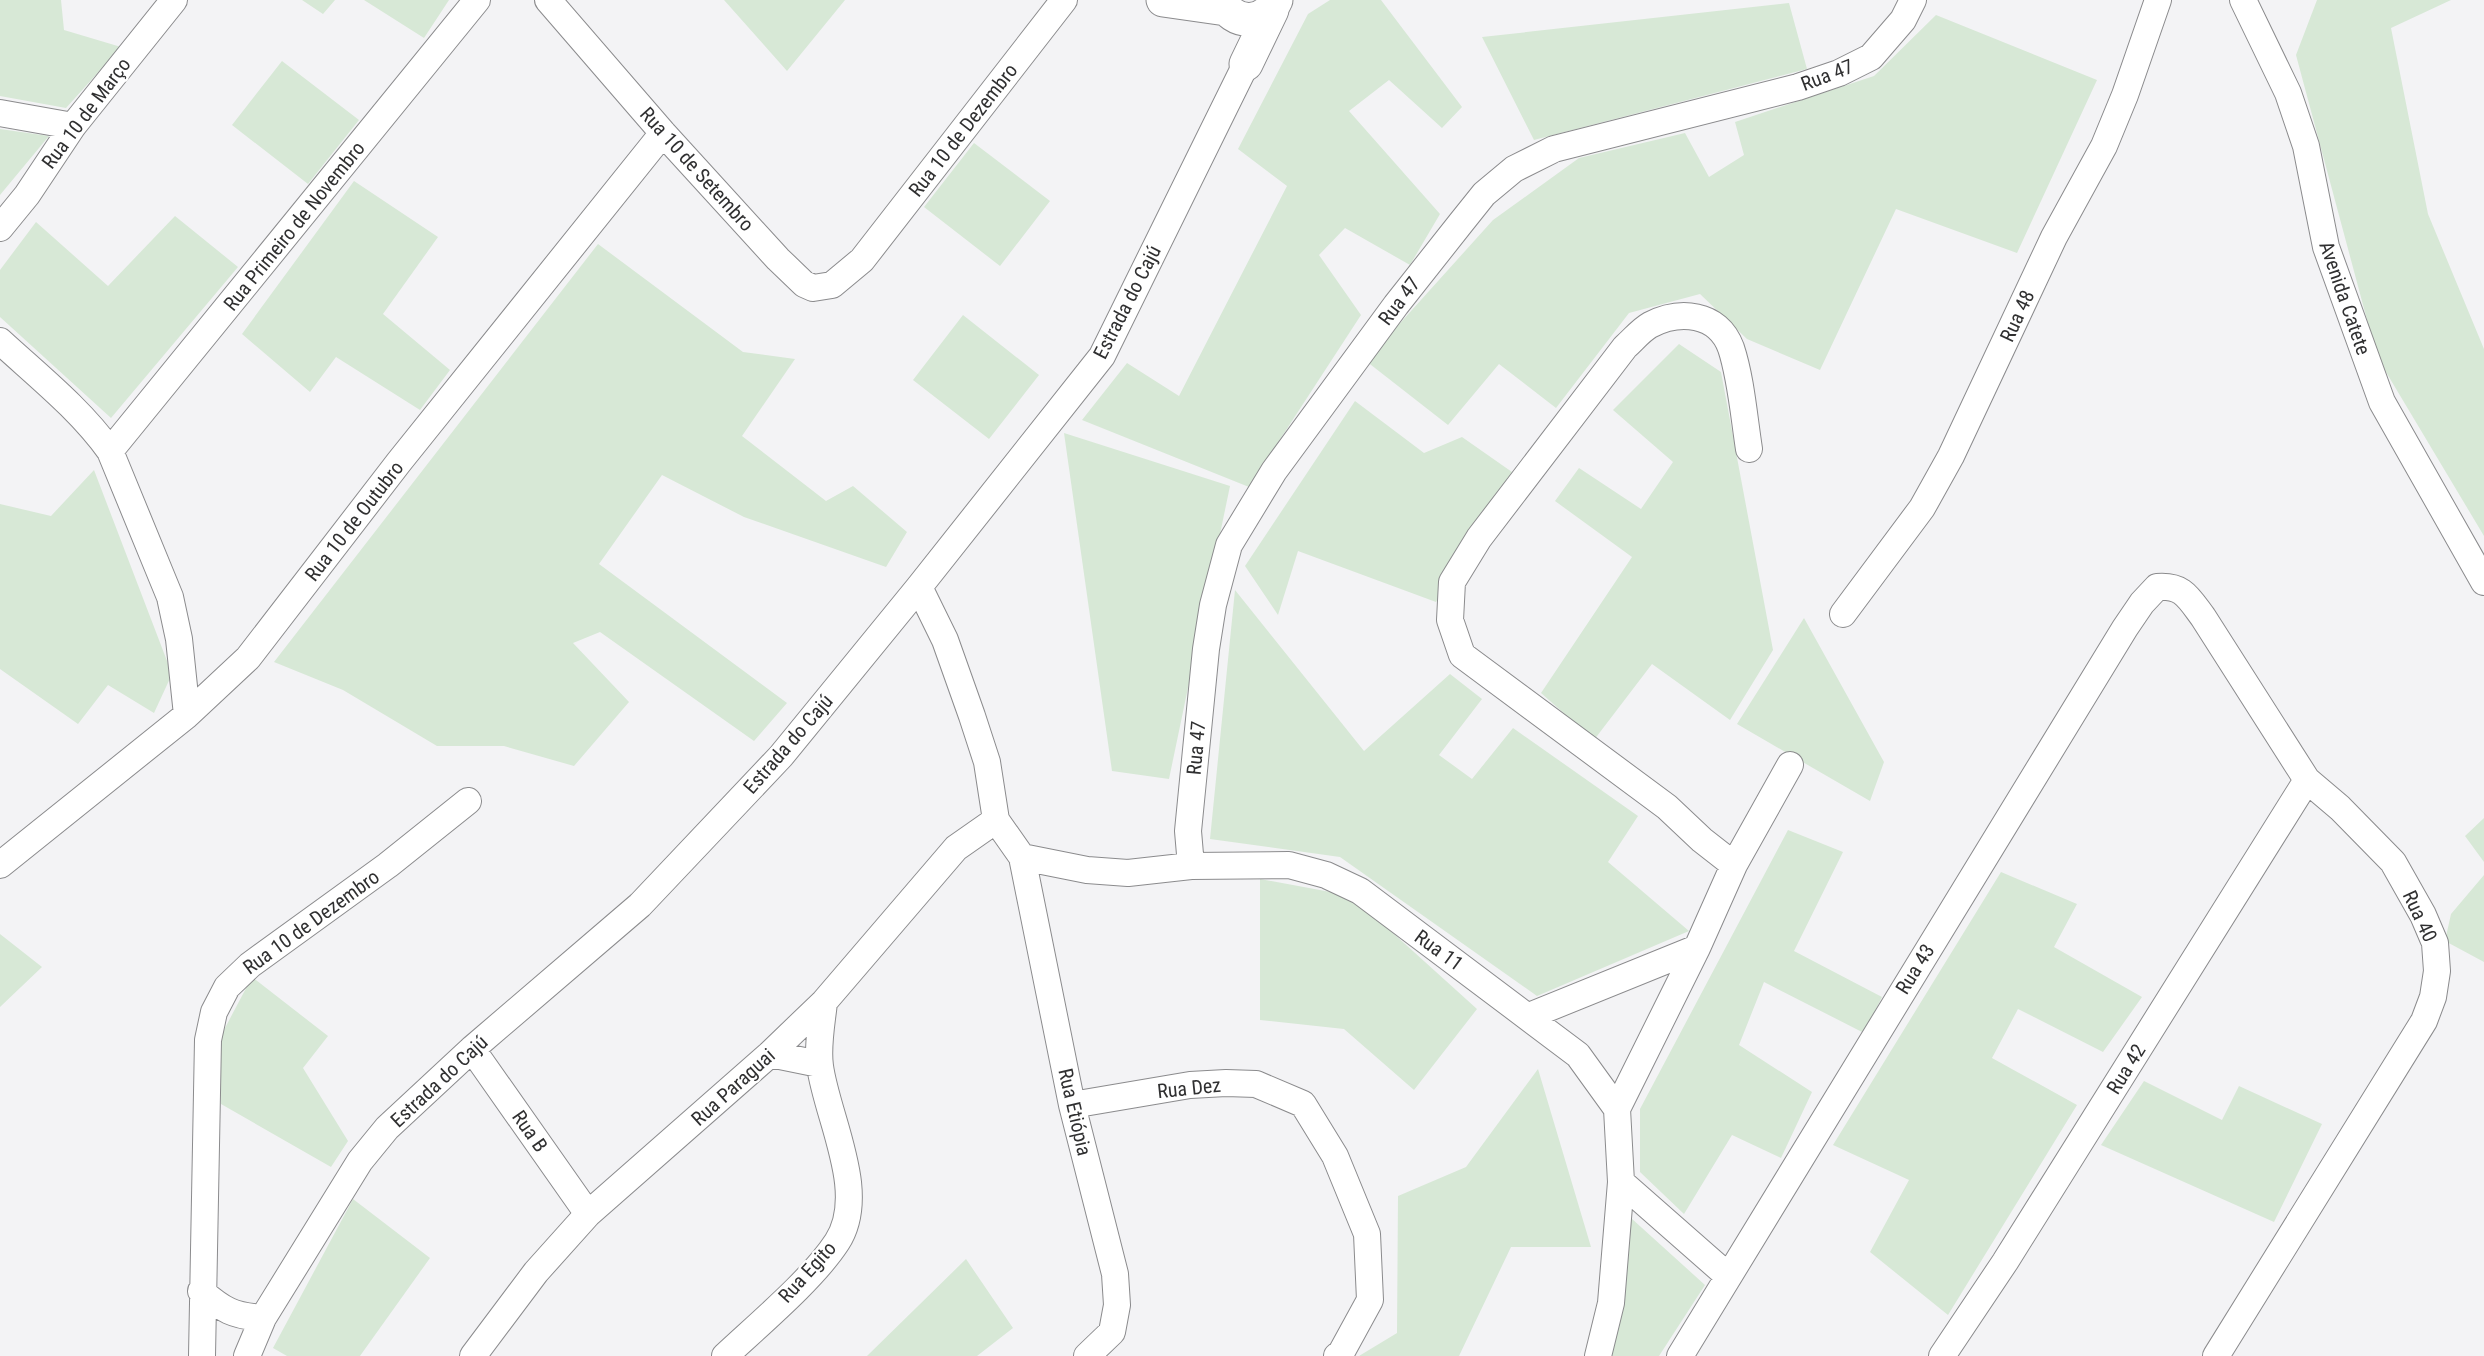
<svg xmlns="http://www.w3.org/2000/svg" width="2484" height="1356" viewBox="0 0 2484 1356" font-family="'Roboto Condensed',sans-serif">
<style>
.green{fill:#d7e8d6}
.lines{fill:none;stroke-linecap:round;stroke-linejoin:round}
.minor-casing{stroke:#8b8b8d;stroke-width:28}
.secondary-casing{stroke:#8b8b8d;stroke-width:35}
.minor{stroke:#fff;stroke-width:26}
.secondary{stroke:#fff;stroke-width:33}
.labels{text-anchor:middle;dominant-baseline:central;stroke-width:4.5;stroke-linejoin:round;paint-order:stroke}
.street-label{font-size:20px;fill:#303031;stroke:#fff}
</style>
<rect width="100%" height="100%" fill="#f3f3f5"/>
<!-- green -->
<path class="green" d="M0,0h61l3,30 57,17 -55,61 -66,-12z
M302,0h33l-12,14z
M364,0h85l-25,38z
M724,0h121l-58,71z
M1330,0h51l81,107 -20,21 -53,-48 -40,31 91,103 -30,51 -65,-37 -26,27 42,60 -112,172 -167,-67 45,-57 52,33 108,-210 -49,-37 70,-135z
M2317,0h134l-60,28 37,186 56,135v187l-107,-179 -81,-302z
M1789,3l18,66 -273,71 -52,-103z
M1936,15l161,65 -80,173 -121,-44 -76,161 -73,-31 -47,-45 -71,19 -73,95 -57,-44 -51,61 -82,-64 127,-141 86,-62 106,-25 24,44 35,-22 -9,-33 139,-46z
M282,61l77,59 -51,64 -76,-59z
M0,129l49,7 -49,59z
M974,143l76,58 -50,65 -76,-59z
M354,181l84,56 -55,77 67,56 -30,40 -84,-53 -26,35 -68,-58z
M175,216l63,51 -127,151 -111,-101v-47l36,-48 72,64z
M598,244l145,108 52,7 -53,77 84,65 27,-15 54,46 -21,35 -142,-50 -82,-42 -63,89 188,139 -33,38 -154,-109 -27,11 56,59 -55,64 -70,-20h-67l-94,-56 -69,-28z
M963,315l76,60 -50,64 -76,-59z
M1679,344l42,28 52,278 -43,70 -78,-56 -58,76 -53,-47 91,-136 -77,-56 24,-33 62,41 32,-47 -60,-52z
M1355,401l69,52 38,-16 50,35 -76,130 -138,-51 -20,64 -33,-49z
M1064,433l166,53 -61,293 -57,-8z
M94,470l78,204 -18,39 -46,-28 -30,39 -78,-55v-165l51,12z
M1235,590l129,161 86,-77 32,25 -43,56 33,24 41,-51 125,88 -30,46 81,69 -152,65 -197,-139 -130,-18z
M1804,618l80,144 -14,39 -133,-77z
M2484,818v44l-19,-26z
M1788,830l55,22 -49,99 88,46 -18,36 -100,-51 -25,63 73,47 -31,66 -49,-23 -48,79 -44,-42v-63z
M2001,872l76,32 -23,43 88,50 -39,55 -85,-43 -26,49 85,47 -129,210 -78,-63 39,-72 -76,-35z
M2484,875v87l-39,-21 6,-27z
M1260,879l92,17 125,113 -63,81 -70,-61 -84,-9z
M0,934l42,33 -42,40z
M252,977l76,59 -25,32 45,73 -17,26 -110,-63 -4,-61z
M1538,1069l53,178h-80l-52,109h-100l38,-23 1,-137 68,-29z
M2144,1081l78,39 17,-34 83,38 -48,98 -173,-77z
M353,1199l77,59 -70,98h-73l-14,-8z
M1631,1218l74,67 -46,71h-48z
M966,1259l47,69 -36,28h-110z"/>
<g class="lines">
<!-- minor casing -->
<g class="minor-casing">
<path id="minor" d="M548,0l115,133 115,126 26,25 9,4 19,-3 30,-25 202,-260
M2243,0l45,93 18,53 20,101 56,155 102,180
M0,113l73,13
M0,228l27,-33 46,-69 101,-126
M0,341c38,35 80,68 110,110l60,146 9,42 8,76
M110,451l367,-451
M919,587l26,53 27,76 15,46 9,58 26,37 65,13 41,3 63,-7 98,-1 37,10 34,16 218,164 39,54 4,73 -10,121 -13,53
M1843,614l79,-106 29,-52 103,-219 50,-91 21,-51 33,-95
M1022,857l50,248 43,169 2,31 -5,27 -25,24
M0,865l187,-150 61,-57 151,-196 264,-329
M1734,865l56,-100
M1191,866l-3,-35 18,-182 7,-44 16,-60 45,-74 122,-166 64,-81 24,-30 30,-25 40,-20 244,-62 41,-14 32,-16 32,-37 10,-20
M1529,1016l168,-68
M472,1049l116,165
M770,1054l49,10
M1072,1105l118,-20 36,-2 30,1 47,20 32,52 32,78 3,66 -29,53 -4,3
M1617,1109l80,-161 37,-83 -32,-25 -35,-33 -205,-152 -12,-35 2,-38 27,-44 146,-191c8,-7 16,-17 25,-22 29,-15 68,-13 81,23 10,30 13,69 18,101
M1621,1182l107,94
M201,1291c22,19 32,25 62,27
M202,1356l6,-316 6,-28 13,-25 23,-22 138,-100 80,-64
M247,1356l16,-38 97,-157 27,-33 85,-79 168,-144 141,-149 138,-169 183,-231 144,-292
M473,1356l63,-84 52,-58 182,-160 54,-52 132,-154 40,-28
M725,1356c33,-31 88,-77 112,-114 32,-49 -10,-124 -17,-176 -3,-20 2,-44 4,-64
M1680,1356l445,-728 17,-25 15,-16c26,-2 31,10 46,30l104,163 33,28 53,54 30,53 12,28 2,28 -4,26 -9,24 -208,335
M1942,1356l63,-94 302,-482"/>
</g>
<!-- secondary casing -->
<g class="secondary-casing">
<path id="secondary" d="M1163,0l63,9
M1221,0c12,26 44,26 55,0
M1246,64l26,-54"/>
</g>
<!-- minor -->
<use href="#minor" class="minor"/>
<!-- secondary -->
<use href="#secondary" class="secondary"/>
</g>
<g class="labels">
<!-- street labels -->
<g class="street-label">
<text transform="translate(1827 75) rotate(-21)">Rua 47</text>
<text transform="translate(86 113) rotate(-53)">Rua 10 de Março</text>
<text transform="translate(963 130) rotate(-52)">Rua 10 de Dezembro</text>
<text transform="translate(697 169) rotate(48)">Rua 10 de Setembro</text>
<text transform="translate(294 226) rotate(-51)">Rua Primeiro de Novembro</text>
<text transform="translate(2345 298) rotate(71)">Avenida Catete</text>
<text transform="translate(1399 301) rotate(-53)">Rua 47</text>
<text transform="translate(1127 302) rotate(-63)">Estrada do Cajú</text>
<text transform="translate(2017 316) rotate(-65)">Rua 48</text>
<text transform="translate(354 521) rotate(-52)">Rua 10 de Outubro</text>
<text transform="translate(788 744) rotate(-49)">Estrada do Cajú</text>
<text transform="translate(1196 748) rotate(-85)">Rua 47</text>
<text transform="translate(2420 916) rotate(65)">Rua 40</text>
<text transform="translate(311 922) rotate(-36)">Rua 10 de Dezembro</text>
<text transform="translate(1439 950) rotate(36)">Rua 11</text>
<text transform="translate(1915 969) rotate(-58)">Rua 43</text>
<text transform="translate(2126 1069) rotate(-58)">Rua 42</text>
<text transform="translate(439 1081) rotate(-43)">Estrada do Cajú</text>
<text transform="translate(733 1087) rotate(-42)">Rua Paraguai</text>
<text transform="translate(1189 1088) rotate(-6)">Rua Dez</text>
<text transform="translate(1075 1112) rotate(77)">Rua Etiópia</text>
<text transform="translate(530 1131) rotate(55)">Rua B</text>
<text transform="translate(807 1272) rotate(-48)">Rua Egito</text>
</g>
</g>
</svg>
